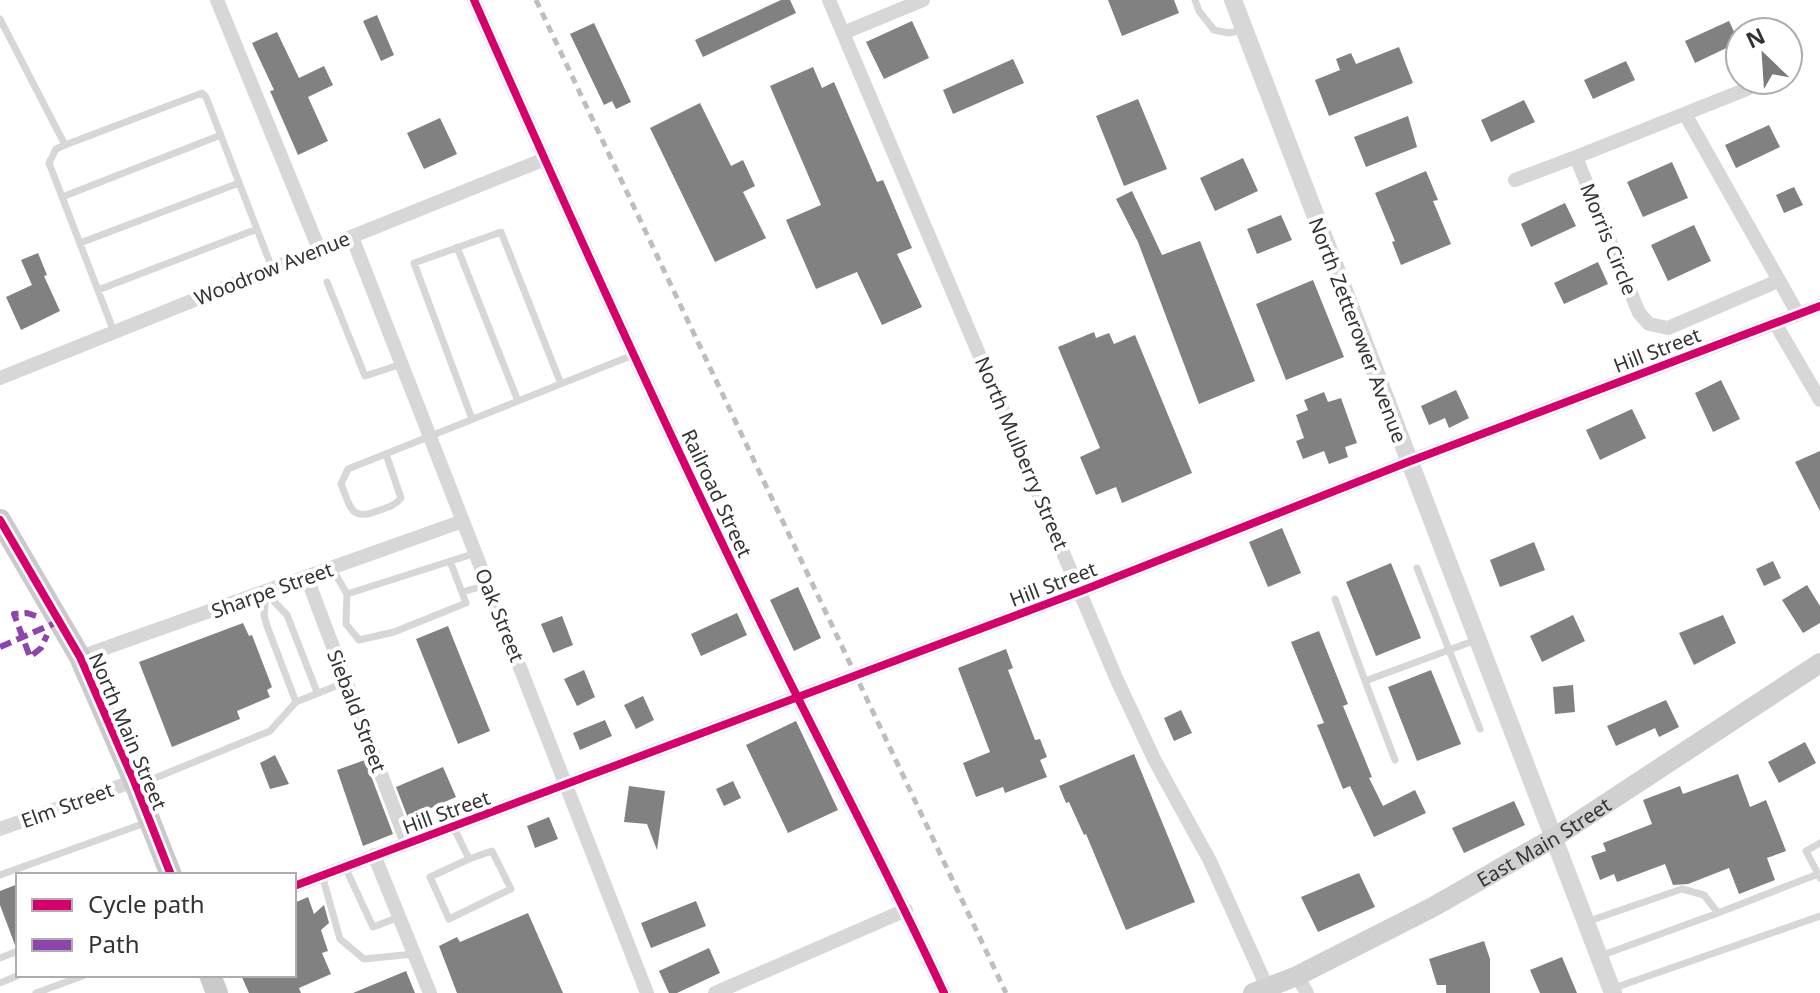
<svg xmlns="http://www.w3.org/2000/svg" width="1820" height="993" viewBox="0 0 1820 993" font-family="'Noto Sans',sans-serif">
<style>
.building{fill:#818181}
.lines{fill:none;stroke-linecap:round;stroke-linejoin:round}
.service{stroke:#d7d7d7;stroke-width:7}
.minor{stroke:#d7d7d7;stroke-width:14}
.tertiary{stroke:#d7d7d7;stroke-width:18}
.secondary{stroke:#d0d0d0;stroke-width:20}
.primary{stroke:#cacaca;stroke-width:22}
.rail{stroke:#bebebe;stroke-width:5;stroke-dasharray:8 6;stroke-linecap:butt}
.quiet{stroke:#8e44ad;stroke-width:6;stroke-dasharray:12 6;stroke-linecap:butt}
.cycleway-casing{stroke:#fff;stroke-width:13}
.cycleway{stroke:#d6006c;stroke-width:8}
.labels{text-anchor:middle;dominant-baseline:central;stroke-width:8;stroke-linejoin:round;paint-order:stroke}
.street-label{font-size:20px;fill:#333;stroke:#fff}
</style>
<rect width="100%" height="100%" fill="#fff"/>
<!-- building -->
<path class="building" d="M781,0h9l6,13 -93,44 -8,-17z
M1108,0h66l5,13 -57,23z
M377,15l17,40 -13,6 -18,-40z
M912,21l17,37 -45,21 -18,-37z
M1729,21l10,21 -44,21 -10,-22z
M594,23l37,79 -15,7 -4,-8 -8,4 -34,-71z
M277,32l22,46 25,-12 9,19 -25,12 20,44 -30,14 -28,-64 4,-1 -22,-47z
M1399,47l14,36 -84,33 -14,-36 25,-10 -4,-11 15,-6 5,11z
M1013,59l11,24 -71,31 -10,-24z
M1626,61l9,19 -42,19 -9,-19z
M813,67l9,21 12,-6 43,100 6,-2 29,68 -15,6 25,53 -40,18 -25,-53 -41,17 -30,-69 35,-15 -51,-119z
M1138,99l29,70 -43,17 -28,-70z
M1524,100l11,22 -44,20 -10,-22z
M700,103l31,63 12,-6 12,26 -12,6 23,46 -51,24 -65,-134z
M1408,116l9,31 -51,20 -12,-30z
M440,118l17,36 -33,15 -17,-36z
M1769,125l11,22 -44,21 -11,-23z
M1243,158l15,33 -43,20 -15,-33z
M1672,162l16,36 -45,19 -16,-35z
M1426,171l12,29 -5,1 18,43 -50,21 -9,-23 3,-1 -20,-48z
M1794,187l9,18 -19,8 -8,-18z
M1132,191l30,64 38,-14 55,140 -56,23 -61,-162 -22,-43z
M1565,203l11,23 -45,21 -10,-23z
M1281,215l11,25 -35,14 -10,-25z
M1694,225l17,36 -43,20 -17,-36z
M38,253l9,22 -3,1 16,35 -39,19 -15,-33 26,-12 -11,-25z
M1598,262l10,22 -44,20 -10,-21z
M1313,280l31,77 -58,23 -30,-76z
M1094,332l2,6 13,-5 5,11 21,-9 57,138 -70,30 -6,-16 -20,8 -16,-38 20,-9 -42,-101z
M1721,380l19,39 -27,13 -18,-39z
M1456,390l13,28 -20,10 -4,-10 -16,7 -8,-19z
M1324,392l4,10 13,-4 16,45 -12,4 3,10 -19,7 -5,-13 -21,8 -7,-18 8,-3 -8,-23 12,-5 -4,-10z
M1632,409l14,29 -46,22 -14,-30z
M1820,451v60l-25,-49z
M1282,528l19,45 -33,14 -19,-45z
M1534,542l11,28 -45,17 -10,-27z
M1773,561l8,17 -17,8 -8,-17z
M1391,563l30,75 -45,18 -30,-74z
M1807,585l13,21v17l-17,10 -21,-33z
M798,587l23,51 -27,13 -24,-51z
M737,613l10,22 -46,21 -10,-22z
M1573,615l12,26 -43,21 -12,-26z
M1723,615l13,28 -42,22 -15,-32z
M562,616l11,29 -20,8 -12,-29z
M243,623l6,13 3,-1 20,52 -5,3 3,7 -33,14 3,8 -68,28 -33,-85z
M448,626l42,105 -32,13 -42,-105z
M1319,631l29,73 -5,2 29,71 -3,1 14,28 32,-16 11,23 -52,24 -24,-51 -7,3 -26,-64 7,-2 -33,-81z
M1006,649l7,19 -5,2 27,70 5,-1 7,18 -7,3 7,17 -42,16 -2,-6 -27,10 -13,-34 27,-11 -32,-84z
M584,670l11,27 -18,9 -13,-27z
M1431,670l30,74 -44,17 -29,-74z
M1573,685l2,27 -20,2 -2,-27z
M643,696l11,24 -18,9 -12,-24z
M1666,700l13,27 -20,10 -4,-9 -39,18 -9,-20z
M1181,710l11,23 -18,8 -10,-23z
M605,720l7,16 -32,14 -7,-17z
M796,721l42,89 -50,23 -42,-88z
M1805,742l11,21 -37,20 -11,-21z
M1134,754l61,148 -69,28 -40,-96 -2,1 -15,-33 -3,1 -7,-17z
M275,755l14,29 -19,5 -10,-26z
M365,760l28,74 -30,12 -26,-76z
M443,767l13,30 -48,21 -12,-31z
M1738,774l12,33 16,-7 20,51 -19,7 8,22 -36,14 -10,-26 -41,16 -15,1 -8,-21 -48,18 -3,-8 -14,6 -9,-24 15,-5 -3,-8 49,-19 -9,-24 37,-14 3,8z
M733,781l8,17 -17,8 -8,-17z
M629,786l36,5 -8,59 -10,-26 -23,-2z
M1514,801l11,24 -61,28 -12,-25z
M549,817l9,22 -23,9 -8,-22z
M1359,873l16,34 -57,25 -17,-35z
M18,884v61h-3l-15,-40v-14z
M308,897l6,17 10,-9 5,18 -8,7 7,21 -6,2 9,21 -32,14 2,5h-52l-8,-18h53v-72z
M696,901l10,25 -55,22 -10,-25z
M528,913l35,80h-106l-18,-47 18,-9 3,5z
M1484,941l6,18v34h-44v-8h-9l-8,-26z
M709,948l11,25 -43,20h-8l-10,-22z
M1562,957l15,36h-37l-10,-23z
M406,971l9,22h-62z"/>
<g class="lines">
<!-- service -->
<path class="service" d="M1195,0l4,11 15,19 15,3 13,-3
M0,19l65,126 -9,4 -7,14 65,169
M65,145l137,-52 4,4 66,171
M62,197l159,-62
M80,243l159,-60
M457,247l61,154
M327,282l38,94 37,-12
M98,290l159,-61
M472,419l-58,-156 87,-31 60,152
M386,454l15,44c-6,8 -15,10 -24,13 -27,11 -27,-6 -36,-27l7,-15 285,-114
M332,568l15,26 -1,30 13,16 35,-8 72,-29 -16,-42
M1417,568l63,161
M462,592l25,-7
M266,593l-2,22 3,11 29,76
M266,593l21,22 30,77
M347,594l129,-41
M1335,599l30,82
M1395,760l-30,-79 111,-41
M138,785l132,-54 26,-29 50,-20
M453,826l16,33 -39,18 19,42 62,-30 -19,-38 -23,8
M345,867l28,60 26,-10
M1818,874l-12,-23 14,-8
M0,875l148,-53
M322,875l18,64 24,20 50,-5
M1718,913l100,-39 2,4
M1589,921l93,-32 22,6 14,18 -118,43
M0,958l18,-7
M0,983l19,-8
M1614,988l206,-72
M36,993l49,-18"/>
<!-- minor -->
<path class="minor" d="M217,0l102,249
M474,0c90,204 182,408 280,609 62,129 130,254 190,384
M829,0l288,680 38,81 55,100 57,126
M843,33l80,-33
M1747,89l-171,68 63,156 10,11 19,4 110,-47
M1685,114l113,200
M1515,180l61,-23
M352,237l295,756
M1775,323l45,77
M0,378l545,-219
M307,578l100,265
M80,657l383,-136
M0,829l134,-48
M374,855l56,138
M294,886l787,-295 327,-129 412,-156
M1297,976l10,17
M715,993l191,-83"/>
<!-- tertiary -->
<path class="tertiary" d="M1233,0l380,993"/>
<!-- secondary -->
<path class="secondary" id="s1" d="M1253,993l44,-17 136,-69 122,-70 265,-174"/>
<!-- primary -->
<path class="primary" d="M0,520l80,137 54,124 37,94
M210,975l7,18"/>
<!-- rail -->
<path class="rail" d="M536,0l470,993"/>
<!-- quiet -->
<path class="quiet" d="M36,616l-9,-3 -13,1 16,43 11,-9 6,-13
M0,647l55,-24"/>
<!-- cycleway casing -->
<g class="cycleway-casing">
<path id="cycleway" d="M474,0c90,204 182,408 280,609 62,129 130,254 190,384
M0,520l80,137 54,124 37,94
M294,886l787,-295 327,-129 412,-156"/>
</g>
<!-- cycleway -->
<use href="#cycleway" class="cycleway"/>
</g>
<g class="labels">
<!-- street labels -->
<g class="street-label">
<text transform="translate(1609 239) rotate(68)">Morris Circle</text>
<text transform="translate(272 268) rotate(-22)">Woodrow Avenue</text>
<text transform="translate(1358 330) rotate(69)">North Zetterower Avenue</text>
<text transform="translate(1657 350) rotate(-21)">Hill Street</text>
<text transform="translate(1022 453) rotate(67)">North Mulberry Street</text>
<text transform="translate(717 493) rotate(65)">Railroad Street</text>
<text transform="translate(1053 584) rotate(-21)">Hill Street</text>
<text transform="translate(272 590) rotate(-20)">Sharpe Street</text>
<text transform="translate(500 615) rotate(68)">Oak Street</text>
<text transform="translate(357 711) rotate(69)">Siebald Street</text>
<text transform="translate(128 731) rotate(67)">North Main Street</text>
<text transform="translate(67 805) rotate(-20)">Elm Street</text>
<text transform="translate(446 812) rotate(-20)">Hill Street</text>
<text stroke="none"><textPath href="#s1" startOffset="328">East Main Street</textPath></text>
</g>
</g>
<!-- legend -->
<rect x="16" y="873" width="280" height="104" fill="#ffffff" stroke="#adadad" stroke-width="2"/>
<rect x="32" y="899" width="40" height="12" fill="#d6006c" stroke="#adadad" stroke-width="2"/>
<text x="88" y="913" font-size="24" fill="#333333">Cycle path</text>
<rect x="32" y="939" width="40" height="12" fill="#8e44ad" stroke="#adadad" stroke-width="2"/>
<text x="88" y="953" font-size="24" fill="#333333">Path</text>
<!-- north arrow -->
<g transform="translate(1764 56) rotate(335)"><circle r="38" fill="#ffffff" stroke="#adadad" stroke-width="2"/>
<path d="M0-6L14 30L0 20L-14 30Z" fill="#7a7a7a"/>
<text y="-12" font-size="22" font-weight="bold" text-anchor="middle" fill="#333333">N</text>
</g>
</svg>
